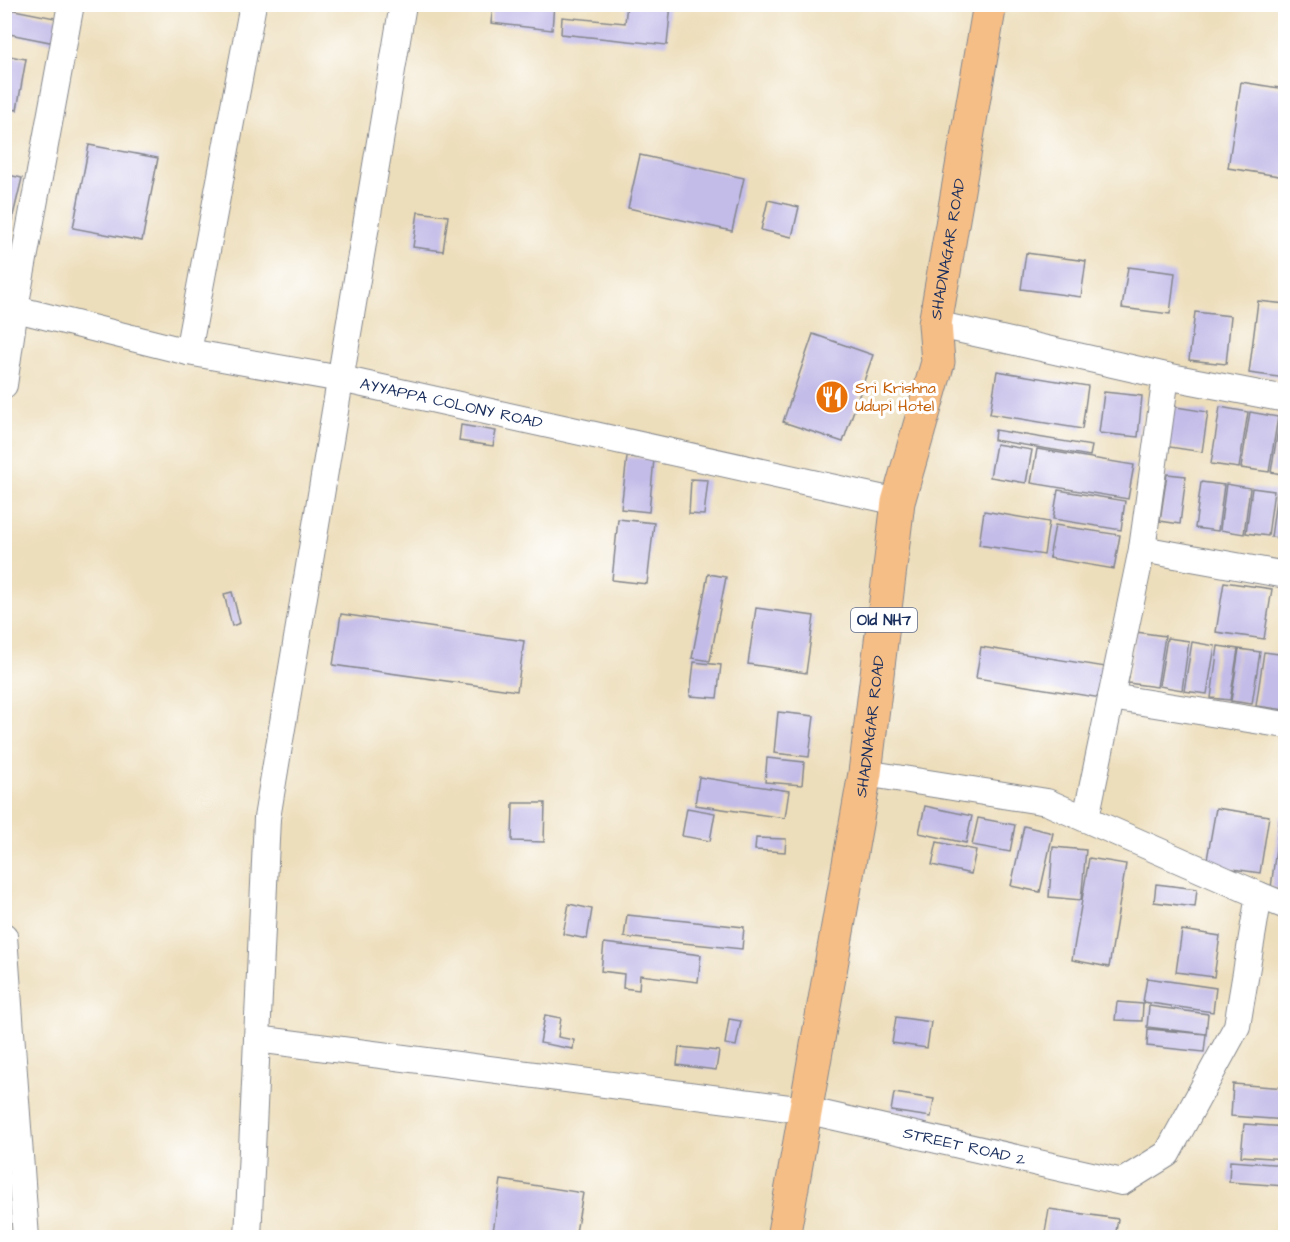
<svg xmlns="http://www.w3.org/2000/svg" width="1290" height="1242" viewBox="0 0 1290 1242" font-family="'Architects Daughter',sans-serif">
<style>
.building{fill:#c3bce8}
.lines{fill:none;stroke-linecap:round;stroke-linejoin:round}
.minor-casing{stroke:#84868c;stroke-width:28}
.primary-casing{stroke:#84868c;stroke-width:35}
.minor{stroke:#fff;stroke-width:26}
.primary{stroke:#f6be87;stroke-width:33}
.labels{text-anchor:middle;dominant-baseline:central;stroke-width:6;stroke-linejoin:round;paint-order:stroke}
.shield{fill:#fff;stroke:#5f6d8e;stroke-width:1.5}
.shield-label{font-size:15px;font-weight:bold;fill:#1b2f5e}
.street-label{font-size:16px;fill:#1b2f5e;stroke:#fff}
.food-label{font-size:16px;fill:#c56008;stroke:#fff;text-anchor:start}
</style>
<rect width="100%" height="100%" fill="#fff"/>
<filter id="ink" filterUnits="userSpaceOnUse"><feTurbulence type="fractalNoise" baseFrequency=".0167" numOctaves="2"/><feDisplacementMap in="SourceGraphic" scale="12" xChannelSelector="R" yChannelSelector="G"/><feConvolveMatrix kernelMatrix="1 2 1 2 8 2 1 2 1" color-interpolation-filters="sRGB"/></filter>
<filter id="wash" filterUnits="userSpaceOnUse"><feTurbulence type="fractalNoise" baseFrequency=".008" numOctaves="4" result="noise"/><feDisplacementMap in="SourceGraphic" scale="24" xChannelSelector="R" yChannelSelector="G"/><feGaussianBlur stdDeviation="1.35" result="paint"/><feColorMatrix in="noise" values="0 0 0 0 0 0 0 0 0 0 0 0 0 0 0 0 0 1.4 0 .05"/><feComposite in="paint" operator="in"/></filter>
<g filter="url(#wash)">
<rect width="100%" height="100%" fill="#eddebb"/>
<g id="blocks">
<!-- building -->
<path class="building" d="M493,4h61l-2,26 -61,-7z
M627,4h44l-4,41 -106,-11 1,-17 63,6z
M4,8l56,11 -5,24 -51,-10z
M4,55l22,4 -9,51 -13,-3z
M1241,82l45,7v88l-58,-9z
M89,145l69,13 -16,83 -69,-13z
M640,155l104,23 -12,53 -104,-23z
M4,174l18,4 -11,46 -7,-2z
M768,200l31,7 -7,30 -31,-7z
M418,212l30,4 -5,35 -30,-4z
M1026,253l60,8 -5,36 -60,-8z
M1128,267l47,6 -5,41 -48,-6z
M1258,301l28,3v74l-37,-5z
M1195,312l36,4 -5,48 -37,-4z
M813,334l60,21 -30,87 -60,-20z
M997,371l91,15 -6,43 -92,-15z
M1104,392l38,4 -4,41 -39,-4z
M1170,406l38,6 -6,40 -39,-6z
M1220,407l28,5 -9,56 -28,-4z
M1250,412l28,5 -9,55 -28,-4z
M1280,418h6v57l-15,-3z
M461,425l35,6 -3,15 -34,-5z
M995,430l97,16 -2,10 -96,-16z
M996,444l36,6 -6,33 -36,-6z
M1037,449l97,16 -6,34 -97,-16z
M627,457l27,2 -5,53 -28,-3z
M1167,474l19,2 -6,48 -20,-3z
M691,479l17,1 -4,35 -15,-1z
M1201,482l23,3 -6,46 -23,-3z
M1226,484l24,4 -6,46 -24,-4z
M1252,488l22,3 -6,45 -22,-3z
M1058,490l67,11 -4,29 -68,-11z
M1277,492l9,1v46l-15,-2z
M984,511l65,11 -5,33 -65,-10z
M618,519l36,4 -7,61 -35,-4z
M1055,525l65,10 -6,34 -65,-11z
M708,574l18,3 -16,84 -18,-3z
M1224,582l48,7 -8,50 -48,-7z
M232,592l8,31 -8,3 -8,-32z
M756,608l58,8 -8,57 -58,-9z
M341,614l183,27 -7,50 -184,-26z
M1136,632l29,4 -8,51 -29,-4z
M1167,638l22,3 -7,49 -23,-4z
M1192,642l23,4 -8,48 -23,-3z
M1218,646l20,3 -8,51 -19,-2z
M981,647l125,20 -5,31 -125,-20z
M1239,649l21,3 -8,52 -21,-3z
M1264,652l22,3v55l-30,-4z
M694,662l27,3 -4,33 -27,-2z
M778,712l36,4 -5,41 -35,-4z
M767,758l37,4 -2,23 -37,-3z
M699,777l90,14 -4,27 -90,-13z
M513,803h32l-1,39 -32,-1z
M925,806l47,10 -6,27 -47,-10z
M687,808l28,5 -5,28 -28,-5z
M1216,808l53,8 -9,57 -54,-8z
M1280,816l6,1v72l-15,-1z
M978,818l37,7 -5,27 -38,-7z
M1024,826l29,7 -13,59 -29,-6z
M756,838l30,1 -1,13 -30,-2z
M937,842l39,8 -5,24 -39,-9z
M1053,847l33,3 -5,50 -32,-3z
M1089,858l37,6 -17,103 -37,-7z
M1156,884l41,5 -2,18 -41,-5z
M569,904l23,5 -5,30 -24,-5z
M627,915l117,12 -2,22 -118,-12z
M1182,930l38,6 -6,41 -38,-5z
M604,943l97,12 -3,27 -58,-7 -1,15 -16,-2 1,-14 -23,-3z
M1147,978l69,10 -3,24 -70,-10z
M1117,1002l26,2 -1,17 -27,-1z
M1149,1006l59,8 -2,20 -59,-7z
M545,1015l16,3 -3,19 16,3 -1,9 -33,-6z
M896,1017l35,5 -4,26 -35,-5z
M729,1019l12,2 -5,25 -11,-2z
M1148,1029l58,5 -2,18 -57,-6z
M679,1047l40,4 -3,19 -39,-5z
M1233,1084l53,4v32l-55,-4z
M894,1093l40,6 -3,18 -40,-6z
M1244,1124l42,3v32l-45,-3z
M1230,1161l56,4v21l-57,-4z
M501,1180l82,13 -8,45h-83z
M1049,1209l69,10 -3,19h-71z"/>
</g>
</g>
<g filter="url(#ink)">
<use href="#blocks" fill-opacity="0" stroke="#84868c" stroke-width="1.5"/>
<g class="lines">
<!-- minor casing -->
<g class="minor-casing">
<g id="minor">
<path id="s1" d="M4,306l184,46 153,27 557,123"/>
<path d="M935,324l231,52 120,23"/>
<path d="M188,352l65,-348"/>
<path d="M4,385l11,-77 56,-304"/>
<path d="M1142,549l144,26"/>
<path d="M1111,697l175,28"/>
<path d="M865,773l182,29 212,93 27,11"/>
<path d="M1086,818l56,-269 24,-173"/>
<path d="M4,936l22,302"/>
<path id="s2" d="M257,1039l548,71 317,72 45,-28 70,-128 22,-131"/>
<path d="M248,1238l19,-420 136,-814"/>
</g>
</g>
<!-- primary casing -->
<g class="primary-casing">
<g id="primary">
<path id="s3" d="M783,1238l82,-465 33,-271 40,-140 -3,-38 55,-320"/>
</g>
</g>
<!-- minor -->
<use href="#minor" class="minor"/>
<!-- primary -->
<use href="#primary" class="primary"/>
</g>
</g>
<!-- icons -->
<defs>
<g id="restaurant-disc" transform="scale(1.725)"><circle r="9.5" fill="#e8710a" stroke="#fff"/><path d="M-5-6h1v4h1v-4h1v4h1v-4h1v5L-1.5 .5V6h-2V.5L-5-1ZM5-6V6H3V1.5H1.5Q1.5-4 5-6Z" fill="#fff"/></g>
</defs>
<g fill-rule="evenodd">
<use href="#restaurant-disc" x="832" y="397"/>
</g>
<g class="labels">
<!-- shield labels -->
<rect class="shield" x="851" y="608" width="66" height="24" rx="4.5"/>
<g class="shield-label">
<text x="884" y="620">Old NH7</text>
</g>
<!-- street labels -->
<g class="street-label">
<text stroke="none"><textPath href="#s3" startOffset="1005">SHADNAGAR ROAD</textPath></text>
<text stroke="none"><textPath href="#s1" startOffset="458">AYYAPPA COLONY ROAD</textPath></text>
<text stroke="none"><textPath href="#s3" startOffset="519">SHADNAGAR ROAD</textPath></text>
<text stroke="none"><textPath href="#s2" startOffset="716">STREET ROAD 2</textPath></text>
</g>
<!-- food labels -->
<g class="food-label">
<text x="855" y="388">Sri Krishna<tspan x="855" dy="18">Udupi Hotel</tspan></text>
</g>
</g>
<!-- margin -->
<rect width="1290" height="1242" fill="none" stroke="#fff" stroke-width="24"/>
</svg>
